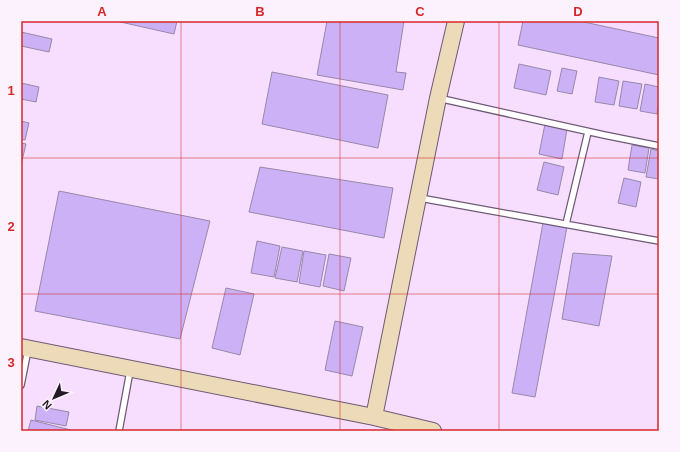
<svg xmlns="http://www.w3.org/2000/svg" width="680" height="452" viewBox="0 0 680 452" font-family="Helvetica,sans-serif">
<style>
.building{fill:#cdb1f6;stroke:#9689a9}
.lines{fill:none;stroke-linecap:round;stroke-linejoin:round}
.lane-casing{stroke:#6f5a76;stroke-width:8}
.secondary-casing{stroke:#6f5a76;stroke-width:18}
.lane{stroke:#fff;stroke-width:5.5}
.secondary{stroke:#ecdab8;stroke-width:16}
.grid{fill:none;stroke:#d62828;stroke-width:1;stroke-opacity:0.55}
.neatline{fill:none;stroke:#d62828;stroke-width:1.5}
.grid-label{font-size:13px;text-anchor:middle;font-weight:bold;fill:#d62828}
</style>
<rect width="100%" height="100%" fill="#f7defe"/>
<!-- building -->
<path class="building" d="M116,21h61l-3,13z
M327,21h77l-8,51 10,1 -3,17 -86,-15z
M523,21h56l80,17v37l-141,-30z
M21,32l31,7 -3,13 -28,-6z
M519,64l32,7 -5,24 -32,-7z
M562,68l15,3 -5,23 -15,-3z
M272,72l116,23 -10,53 -116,-24z
M599,77l20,4 -5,24 -19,-3z
M623,81l19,3 -5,25 -18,-3z
M21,83l18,4 -3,15 -15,-3z
M645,84l14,3v12l-2,15 -17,-3z
M21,121l8,2 -4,17 -4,-1z
M545,124l22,5 -5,30 -23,-5z
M21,143l5,1 -5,21z
M632,145l17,3 -4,25 -17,-3z
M651,149l8,2v28l-13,-2z
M544,162l20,5 -6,28 -21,-5z
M260,167l133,21 -9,50 -135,-26z
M624,178l17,4 -5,25 -18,-4z
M59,191l151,30 -30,118 -145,-28z
M543,223l24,4 -32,170 -23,-4z
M257,241l23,5 -6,31 -23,-4z
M282,247l21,4 -6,31 -22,-4z
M304,251l22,4 -6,32 -21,-4z
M573,253l39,3 -13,70 -37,-7z
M329,254l22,4 -7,33 -21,-5z
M226,288l28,6 -14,61 -28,-7z
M335,321l28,6 -11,49 -27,-6z
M37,406l32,6 -3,14 -31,-6z
M31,420l40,10v1h-43z"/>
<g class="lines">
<!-- lane casing -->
<g class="lane-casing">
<path id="lane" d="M438,98l166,37 55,11
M420,198l239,43
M566,224l22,-92
M21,385l7,-35
M119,431l11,-60"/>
</g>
<!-- secondary casing -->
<g class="secondary-casing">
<path id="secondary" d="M21,347l353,70 59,14
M374,417l64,-319 18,-77"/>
</g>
<!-- lane -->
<use href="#lane" class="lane"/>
<!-- secondary -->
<use href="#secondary" class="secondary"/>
</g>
<!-- grid -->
<path class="grid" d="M181,21v410M340,21v410M499,21v410M21,158h638M21,294h638"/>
<!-- border -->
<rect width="680" height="452" fill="none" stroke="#fbf2fe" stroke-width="44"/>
<!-- north arrow -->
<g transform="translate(54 398) rotate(226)" stroke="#fbf2fe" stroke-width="3" paint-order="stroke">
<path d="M0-3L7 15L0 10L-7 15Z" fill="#231a25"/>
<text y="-6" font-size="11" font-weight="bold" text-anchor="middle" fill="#231a25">N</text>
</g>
<rect x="22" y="22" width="636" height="408" class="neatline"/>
<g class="grid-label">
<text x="102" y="16">A</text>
<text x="260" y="16">B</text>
<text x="420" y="16">C</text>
<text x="578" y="16">D</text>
<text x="11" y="95">1</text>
<text x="11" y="231">2</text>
<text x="11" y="367">3</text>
</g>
</svg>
